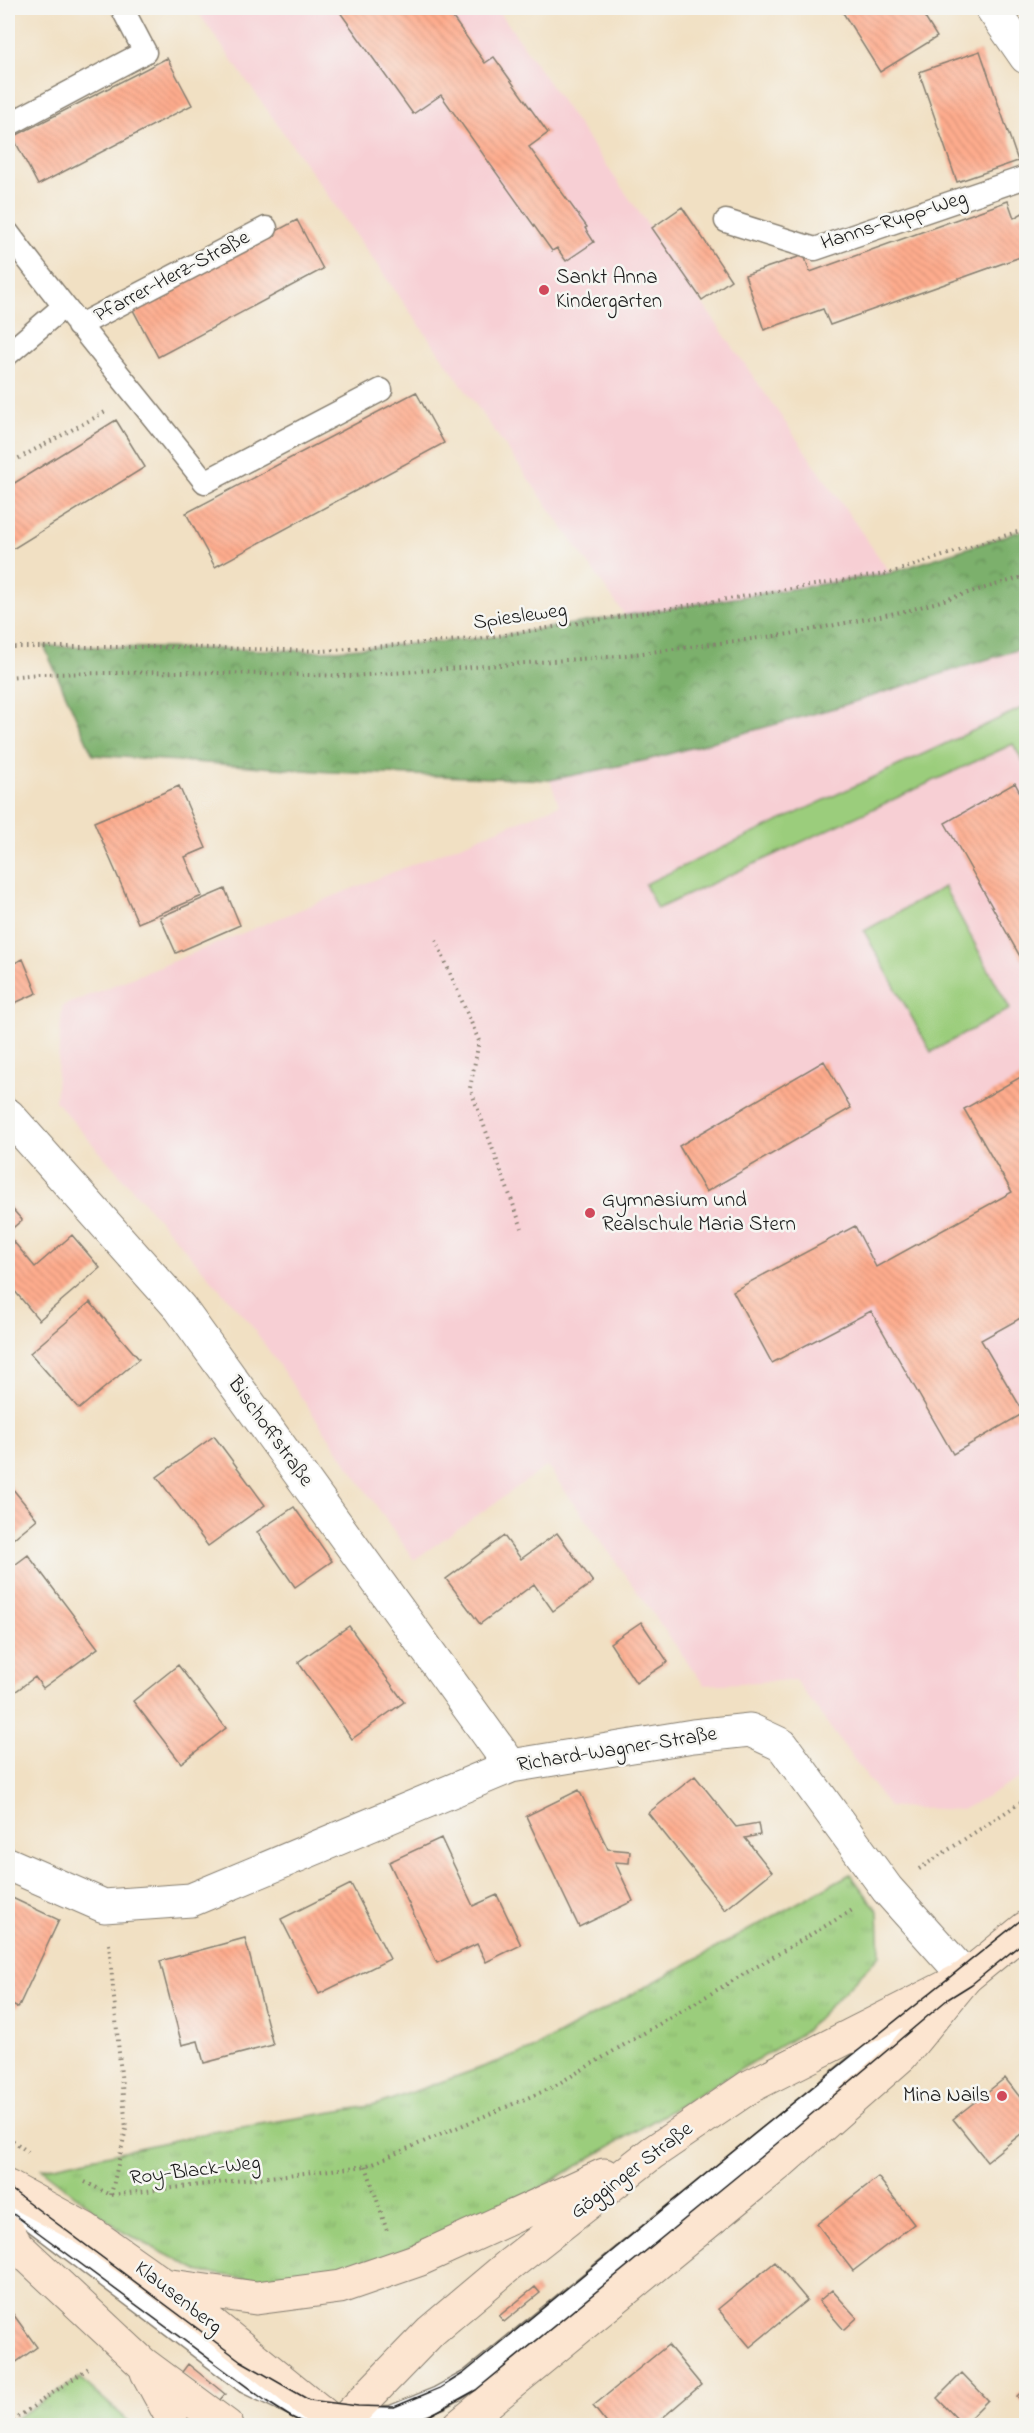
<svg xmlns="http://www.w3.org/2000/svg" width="1034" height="2433" viewBox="0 0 1034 2433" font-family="'Indie Flower',sans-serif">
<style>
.built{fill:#f7cfd4}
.grass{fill:url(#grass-tufts);stroke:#5c744c;stroke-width:1.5}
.forest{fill:url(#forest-crowns);stroke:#4c6644;stroke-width:1.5}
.pitch{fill:#9bcd7c;stroke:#5c744c;stroke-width:1.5}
.building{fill:url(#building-back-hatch)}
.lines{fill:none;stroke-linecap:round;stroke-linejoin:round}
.lane-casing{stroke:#867e70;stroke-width:25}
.street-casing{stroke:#867e70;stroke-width:35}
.secondary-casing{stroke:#867e70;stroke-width:35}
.path{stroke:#867e70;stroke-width:4;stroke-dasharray:1.5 4.5;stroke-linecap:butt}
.lane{stroke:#fff;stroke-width:22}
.street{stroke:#fff;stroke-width:33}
.secondary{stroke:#fce5d0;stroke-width:33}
.tram{stroke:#1c1c1c;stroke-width:1.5}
.poi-dot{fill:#d1495b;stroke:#f6f6f2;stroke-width:2}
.labels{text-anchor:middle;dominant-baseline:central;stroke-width:5;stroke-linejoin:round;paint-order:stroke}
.street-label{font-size:21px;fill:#1c1c1c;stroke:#f6f6f2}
.poi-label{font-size:21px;fill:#1c1c1c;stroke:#f6f6f2;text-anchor:start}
</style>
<defs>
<pattern id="grass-tufts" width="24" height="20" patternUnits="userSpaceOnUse" patternTransform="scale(1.5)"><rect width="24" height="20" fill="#9bcd7c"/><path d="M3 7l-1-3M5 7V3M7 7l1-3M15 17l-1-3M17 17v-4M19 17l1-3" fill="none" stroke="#85af6b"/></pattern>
<pattern id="forest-crowns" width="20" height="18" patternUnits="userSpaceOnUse" patternTransform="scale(1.5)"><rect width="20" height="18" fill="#7cb06c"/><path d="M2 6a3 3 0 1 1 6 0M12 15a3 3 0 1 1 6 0" fill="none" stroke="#658e58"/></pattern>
<pattern id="building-back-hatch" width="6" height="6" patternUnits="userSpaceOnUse" patternTransform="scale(1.5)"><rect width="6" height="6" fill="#feac8d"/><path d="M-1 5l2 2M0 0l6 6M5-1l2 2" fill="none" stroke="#d99379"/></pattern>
</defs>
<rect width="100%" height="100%" fill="#f6f6f2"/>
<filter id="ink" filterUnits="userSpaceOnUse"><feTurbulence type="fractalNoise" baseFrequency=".0167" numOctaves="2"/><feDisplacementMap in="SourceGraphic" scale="12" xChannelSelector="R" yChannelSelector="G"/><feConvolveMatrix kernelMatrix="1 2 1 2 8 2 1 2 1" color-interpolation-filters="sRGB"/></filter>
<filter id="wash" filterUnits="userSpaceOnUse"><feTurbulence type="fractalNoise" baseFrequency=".008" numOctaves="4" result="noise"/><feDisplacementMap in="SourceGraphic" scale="24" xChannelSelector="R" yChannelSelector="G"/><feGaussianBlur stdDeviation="1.35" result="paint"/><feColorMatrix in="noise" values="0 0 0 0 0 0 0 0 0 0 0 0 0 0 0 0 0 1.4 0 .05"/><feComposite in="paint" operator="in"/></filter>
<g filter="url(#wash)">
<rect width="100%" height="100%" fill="#f1e0c3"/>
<!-- built -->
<path class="built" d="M195,8h302l393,565 -264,44z
M1026,647v1128l-64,35 -73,-3 -94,-127 -91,5 -157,-219 -133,94 -163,-235 -196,-224 7,-95 497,-201 -9,-25 97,-20 191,-53z"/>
<!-- grass -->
<path class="grass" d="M850,1874l28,37 2,44 -76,77 -300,177 -123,50 -78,17 -49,3 -54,-7 -77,-40 -82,-63 171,-37 164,-27 155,-55z
M80,2378l53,47h-125l3,-4z"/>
<!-- forest -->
<path class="forest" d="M1026,529v118l-188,60 -191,53 -97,20 -219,-8 -238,-17 -49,-109 278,5 163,-13 405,-65z"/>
<!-- pitch -->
<path class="pitch" d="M1026,706v61l-13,-23 -356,165 -12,-25z
M944,887l66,122 -79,43 -67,-121z"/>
<g id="blocks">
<!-- building -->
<path class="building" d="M337,8h109l39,55 9,-6 54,76 -19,14 58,80 -2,1 9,14 -28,19 -9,-13 -5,3 -111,-156 -28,19z
M840,8h79l18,29 -57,35z
M980,51l38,110 -61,21 -38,-110z
M167,58l25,47 -154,80 -25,-48z
M1008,201l6,17 12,-7v44l-196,70 -7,-16 -59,21 -19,-55 59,-20 6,17z
M682,207l49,73 -29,20 -50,-72z
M297,220l26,49 -165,88 -26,-49z
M416,392l28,51 -229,124 -29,-54z
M116,420l29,47 -137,85v-65z
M1015,783l11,21v163l-81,-144z
M179,786l27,62 -21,9 17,39 -64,27 -44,-101z
M225,889l15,36 -64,28 -16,-36z
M23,959l14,34 -29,13v-40z
M824,1061l27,47 -145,84 -27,-46z
M1026,1074v241l-45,25 43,73 -71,41 -82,-143 -99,52 -39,-72 122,-65 21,41 136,-75 -48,-83z
M8,1204l14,16 -14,12z
M8,1235l27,32 37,-32 28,33 -61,52 -26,-31 -5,5z
M90,1302l49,57 -60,50 -49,-56z
M214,1436l51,69 -57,41 -51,-69z
M8,1483l29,36 -29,24z
M294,1507l38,54 -37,26 -38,-55z
M557,1533l36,49 -40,29 -19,-27 -54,40 -34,-45 58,-43 17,23z
M28,1555l70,93 -55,40 -8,-11 -27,20v-127z
M641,1622l27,40 -32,21 -26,-40z
M349,1626l55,76 -52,37 -54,-77z
M178,1665l48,63 -45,35 -48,-62z
M695,1776l41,51 22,-4 2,12 -15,3 27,34 -47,38 -77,-97z
M579,1790l29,59 22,2 -1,12 -14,-1 18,39 -54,26 -53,-111z
M441,1838l32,68 24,-11 24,50 -35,17 -9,-18 -40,19 -48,-101z
M351,1884l39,75 -71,35 -38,-75z
M8,1896l51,24 -41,88 -10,-5z
M245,1938l28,107 -69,18 -6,-22 -16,4 -22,-84z
M1005,2078l21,27v25l-39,31 -34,-42z
M878,2177l36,47 -61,47 -36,-47z
M775,2262l32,38 -57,47 -32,-38z
M535,2287l5,6 -36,29 -5,-6z
M832,2290l25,28 -13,12 -25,-29z
M8,2307l29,40 -29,21z
M668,2345l33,40 -48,41h-44l-16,-20z
M188,2364l37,30 -6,7 -37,-29z
M962,2373l26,27 -25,25 -26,-27z
M1026,2388v19l-9,-11z"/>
</g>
</g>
<g filter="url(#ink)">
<use href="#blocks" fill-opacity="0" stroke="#867e70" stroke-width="1.5"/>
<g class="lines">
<!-- lane casing -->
<g class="lane-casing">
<path id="lane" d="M8,125l137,-73 -23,-44
M726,221l89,28 211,-72
M8,233c63,85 132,166 197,249l176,-92
M78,326l188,-98
M8,354l55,-47
M8,2201l238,181 58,28
M340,2417l6,2 46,-2 47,-19 31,-17 455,-371"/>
</g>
<!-- street casing -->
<g class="street-casing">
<path id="street" d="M992,8l34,49
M8,1115l172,193 331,458
M8,1864l96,42 87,-6 320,-134 182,-30 57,-6 32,15 105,144 79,88"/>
</g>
<!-- secondary casing -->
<g class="secondary-casing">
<path id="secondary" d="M8,2187l77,42 79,56 174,141
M8,2232l9,14 125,117 85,63
M164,2285l92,13 84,-11 78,-27 186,-85
M147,2372l23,42 2,12
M339,2426l92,-95 77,-65 144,-113 97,-66 217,-110
M459,2426l323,-265 119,-105 65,-79 60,-49"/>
</g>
<!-- path -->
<path class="path" d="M8,464l99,-53
M8,647h166l148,4 163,-13 405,-65 136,-44
M8,677l31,-3 140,-2 174,4 266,-20 171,-22 120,-24 116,-34
M436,940l43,101 -9,47 52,140
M919,1869l107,-70
M109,1944l17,185 -15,66
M8,2137l20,15
M366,2166l21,65
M85,2182l26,13 255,-29 185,-78 303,-179
M8,2424l82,-57"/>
<!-- lane -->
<use href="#lane" class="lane"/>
<!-- street -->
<use href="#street" class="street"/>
<!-- secondary -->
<use href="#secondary" class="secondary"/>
<!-- tram -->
<path class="tram" d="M8,2187l233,174 68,39 49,6 36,1 46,-19 24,-15 289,-238 273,-219
M8,2210l258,191 25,16 19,9
M402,2426l25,-9 49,-27 293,-240 179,-151 24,-15 54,-44"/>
</g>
</g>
<!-- markers -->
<g class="poi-dot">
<circle cx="544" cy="290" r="6"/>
<circle cx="590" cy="1213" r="6"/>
<circle cx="1002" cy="2096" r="6"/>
</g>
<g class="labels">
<!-- street labels -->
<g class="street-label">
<text transform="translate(894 221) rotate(-18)">Hanns-Rupp-Weg</text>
<text transform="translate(172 277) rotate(-28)">Pfarrer-Herz-Straße</text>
<text transform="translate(520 617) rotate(-8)">Spiesleweg</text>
<text transform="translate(270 1432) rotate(54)">Bischoffstraße</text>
<text transform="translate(617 1750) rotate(-9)">Richard-Wagner-Straße</text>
<text transform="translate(195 2171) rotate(-7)">Roy-Black-Weg</text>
<text transform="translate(632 2171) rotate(-37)">Gögginger Straße</text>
<text transform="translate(178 2298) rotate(38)">Klausenberg</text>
</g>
<!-- poi labels -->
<g class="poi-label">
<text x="556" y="278">Sankt Anna<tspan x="556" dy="24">Kindergarten</tspan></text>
<text x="602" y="1201">Gymnasium und<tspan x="602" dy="24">Realschule Maria Stern</tspan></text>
<text x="990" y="2096" text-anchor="end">Mina Nails</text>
</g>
</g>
<!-- margin -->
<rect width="1034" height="2433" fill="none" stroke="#f6f6f2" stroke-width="30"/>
</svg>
